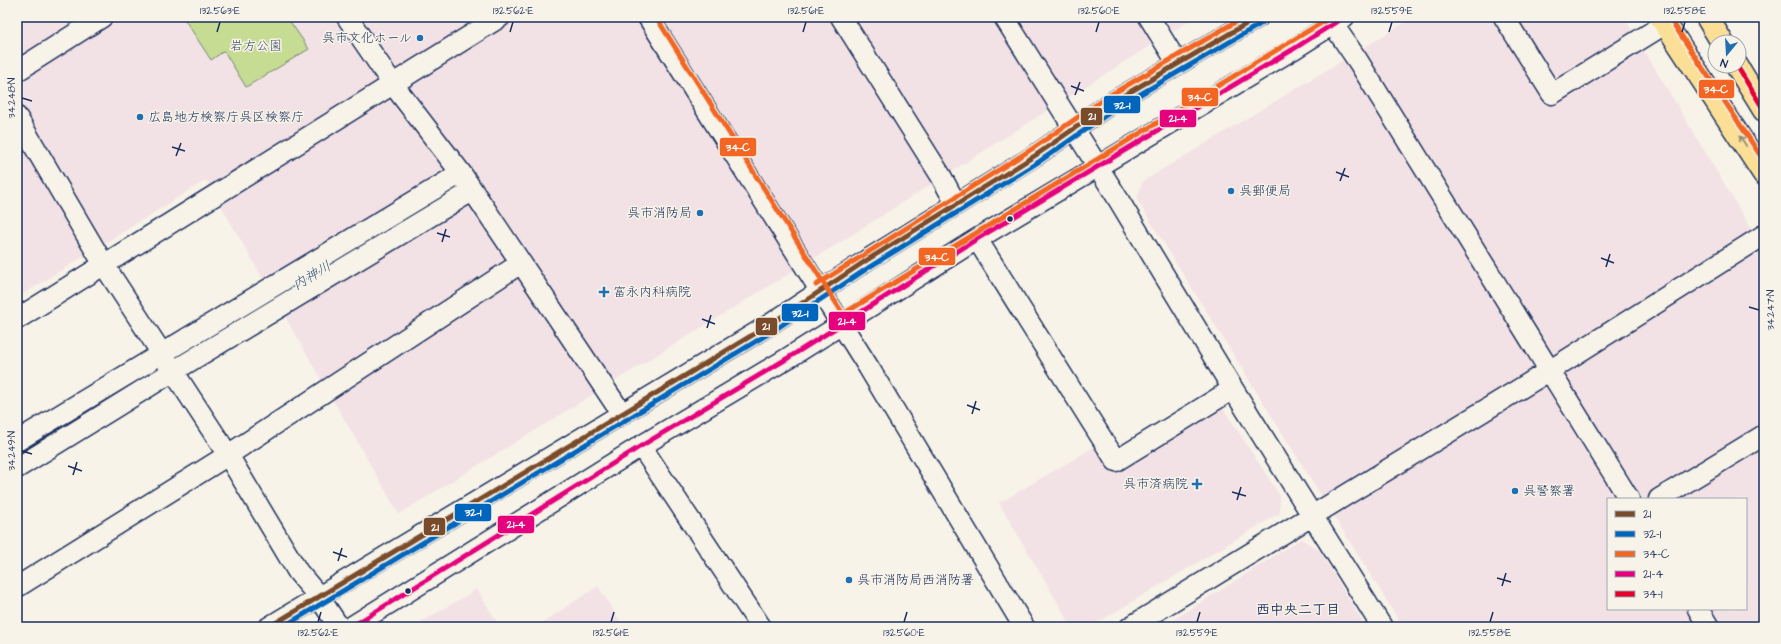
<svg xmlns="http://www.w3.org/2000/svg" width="1781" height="644" viewBox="0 0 1781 644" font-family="'Architects Daughter','Klee One',sans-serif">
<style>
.built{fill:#f3e2e5;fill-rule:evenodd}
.green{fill:#c6dc92;stroke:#708678}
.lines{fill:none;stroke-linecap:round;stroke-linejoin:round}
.river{stroke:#89d8e6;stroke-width:36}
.minor-casing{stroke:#1b2f5e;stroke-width:23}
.highway-casing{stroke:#1b2f5e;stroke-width:25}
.minor{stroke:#f7f3e8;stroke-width:20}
.highway{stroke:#fbdf96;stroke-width:22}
.bus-1-casing{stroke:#f7f3e8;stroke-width:8}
.bus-2-casing{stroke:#f7f3e8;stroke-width:8}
.bus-3-casing{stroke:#f7f3e8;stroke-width:8}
.bus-4-casing{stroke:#f7f3e8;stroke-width:8}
.bus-5-casing{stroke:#f7f3e8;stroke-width:8}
.bus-1{stroke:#7a4b2a;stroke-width:5}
.bus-2{stroke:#0065bd;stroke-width:5}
.bus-3{stroke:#f26522;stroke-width:5}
.bus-4{stroke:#e5007d;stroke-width:5}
.bus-5{stroke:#e4002b;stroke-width:5}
.oneway{stroke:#8b877a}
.ticks{fill:none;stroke:#1b2f5e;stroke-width:1.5}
.poi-dot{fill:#1f6fb2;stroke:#f7f3e8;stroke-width:1.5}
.bus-dot{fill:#1b2f5e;stroke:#f7f3e8;stroke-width:1.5}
.labels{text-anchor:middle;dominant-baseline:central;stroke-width:3;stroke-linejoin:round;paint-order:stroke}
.poi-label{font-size:13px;fill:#1b2f5e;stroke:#f7f3e8;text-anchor:start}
.park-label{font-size:13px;fill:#3d5268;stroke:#f7f3e8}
.water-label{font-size:14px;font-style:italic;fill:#365980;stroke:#f7f3e8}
.neighbourhood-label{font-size:14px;font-weight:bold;fill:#1b2f5e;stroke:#f7f3e8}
.line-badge{stroke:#f7f3e8;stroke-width:1.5}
.badge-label{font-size:11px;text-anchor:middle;font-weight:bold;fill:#fff}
.neatline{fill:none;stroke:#1b2f5e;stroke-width:1.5}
.ticks-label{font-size:10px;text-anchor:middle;fill:#1b2f5e}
</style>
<rect width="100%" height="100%" fill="#f7f3e8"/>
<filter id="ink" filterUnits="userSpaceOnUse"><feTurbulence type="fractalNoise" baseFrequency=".025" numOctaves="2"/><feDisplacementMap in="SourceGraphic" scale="8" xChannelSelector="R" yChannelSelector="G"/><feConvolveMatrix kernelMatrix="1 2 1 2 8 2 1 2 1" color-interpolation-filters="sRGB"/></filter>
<g filter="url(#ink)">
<!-- built -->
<path class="built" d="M17,17h1178l-361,229 -435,268 -193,-334 -189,118z
M1414,17h210l140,233v377h-361l-266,-427 5,-18zM1608,499h138v110h-138z
M1221,405l59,91v17l-190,114h-18l-73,-124 99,-58 16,27z
M1301,539l18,11 47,77h-204z
M598,586l26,41h-88z
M477,589l23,38h-87z"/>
<!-- green -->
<path class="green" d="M183,17h104l22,32 -63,38 -22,-36 -13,9z"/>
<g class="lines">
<!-- river -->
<path class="river" d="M263,306l180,-110
M17,454l130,-79"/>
<!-- minor casing -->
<g class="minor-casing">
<path id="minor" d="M347,17l45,66 69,90 161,241
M648,17l221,351 155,259
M841,17l100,159 15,28
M1004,17l111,177 118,195 149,238
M1149,17l29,47
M1328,17l30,44 271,438
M1504,17l48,77 113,-70
M17,71l85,-54
M17,117l87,148 124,190 70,117 21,25 20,30
M977,239l139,222 117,-72
M17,319l483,-302
M17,441l444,-268
M641,446l120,181
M17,468l155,-96 300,-181
M1659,499l105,-64
M17,587l211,-132 293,-192
M1698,609l11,18
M269,627l500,-302 98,-65 169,-105 75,-52 147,-86
M351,627l290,-181 147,-88 189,-119 315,-189 52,-33
M1130,627l419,-256 215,-136"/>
</g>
<!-- highway casing -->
<g class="highway-casing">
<path id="highway" d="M1661,17l103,157
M1707,17l15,25
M1737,66l27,44"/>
</g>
<!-- minor -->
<use href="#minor" class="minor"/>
<!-- highway -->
<use href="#highway" class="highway"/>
<!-- bus-1 casing -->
<g class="bus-1-casing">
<path id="bus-1" d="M269,627l500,-302 98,-65 169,-105 75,-52 147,-86"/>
</g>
<!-- bus-2 casing -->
<g class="bus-2-casing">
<path id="bus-2" d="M283,627l490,-296 98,-65 169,-105 75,-52 147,-86"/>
</g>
<!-- bus-3 casing -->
<g class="bus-3-casing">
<path id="bus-3" d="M656,17l187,297 488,-297
M1669,17l95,144
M816,285l216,-136 75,-52 137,-80"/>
</g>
<!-- bus-4 casing -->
<g class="bus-4-casing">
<path id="bus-4" d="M351,627l290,-181 147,-88 189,-119 315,-189 52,-33"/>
</g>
<!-- bus-5 casing -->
<g class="bus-5-casing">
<path id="bus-5" d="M1737,66l27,44"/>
</g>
<!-- bus-1 -->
<use href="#bus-1" class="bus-1"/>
<!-- bus-2 -->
<use href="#bus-2" class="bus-2"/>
<!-- bus-3 -->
<use href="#bus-3" class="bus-3"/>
<!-- bus-4 -->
<use href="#bus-4" class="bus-4"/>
<!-- bus-5 -->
<use href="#bus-5" class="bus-5"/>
</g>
<!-- one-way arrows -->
<defs><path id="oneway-shaft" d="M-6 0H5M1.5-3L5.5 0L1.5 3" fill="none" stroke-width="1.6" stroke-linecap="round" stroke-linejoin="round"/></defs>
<use class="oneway" href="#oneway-shaft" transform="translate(1743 141) rotate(-123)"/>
</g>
<!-- ticks -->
<path class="ticks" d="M217,32l3,-10M510,32l3,-10M803,32l3,-10M1096,32l3,-10M1389,32l3,-10M1682,32l3,-10M1071,86l13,5M1075,95l5,-13M22,98l10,3M172,147l13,4M176,156l5,-13M1336,172l13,5M1340,181l5,-13M437,233l13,4M442,242l4,-13M1601,258l13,5M1606,267l4,-13M1749,307l10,3M702,319l13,5M707,328l4,-13M967,405l13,5M972,414l4,-13M22,451l10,3M68,466l14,5M73,475l4,-13M1232,492l14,4M1237,500l4,-13M333,552l14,5M338,561l4,-13M1497,578l14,4M1502,586l4,-13M318,622l3,-10M611,622l3,-10M904,622l3,-10M1197,622l3,-10M1490,622l3,-10"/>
<!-- markers -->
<g class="poi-dot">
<circle cx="420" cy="38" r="4"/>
<circle cx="140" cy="117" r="4"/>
<circle cx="1231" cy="191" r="4"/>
<circle cx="700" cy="213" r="4"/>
<path d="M602 286h4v4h4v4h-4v4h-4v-4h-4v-4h4z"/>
<path d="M1195 478h4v4h4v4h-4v4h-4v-4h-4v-4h4z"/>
<circle cx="1515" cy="491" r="4"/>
<circle cx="849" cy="580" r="4"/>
</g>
<g class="bus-dot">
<circle cx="1010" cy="219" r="3.5"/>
<circle cx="408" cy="591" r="3.5"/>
</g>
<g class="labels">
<!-- poi labels -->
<g class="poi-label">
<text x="412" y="38" text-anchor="end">呉市文化ホール</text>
<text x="148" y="117">広島地方検察庁呉区検察庁</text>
<text x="1239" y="191">呉郵便局</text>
<text x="692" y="213" text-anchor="end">呉市消防局</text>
<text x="613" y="292">富永内科病院</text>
<text x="1188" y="484" text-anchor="end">呉市済病院</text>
<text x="1523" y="491">呉警察署</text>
<text x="857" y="580">呉市消防局西消防署</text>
</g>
<!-- park labels -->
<g class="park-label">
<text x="256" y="46">岩方公園</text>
</g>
<!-- water labels -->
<g class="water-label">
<text transform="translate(312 276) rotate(-31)">内神川</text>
</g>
<!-- neighbourhood labels -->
<g class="neighbourhood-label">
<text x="1298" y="610">西中央二丁目</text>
</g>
</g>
<g class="line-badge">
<rect x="1698" y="79" width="37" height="20" rx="4" fill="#f26522"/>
<rect x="1181" y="87" width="38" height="20" rx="4" fill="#f26522"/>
<rect x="1103" y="95" width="38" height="19" rx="4" fill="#0065bd"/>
<rect x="1080" y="107" width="23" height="19" rx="4" fill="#7a4b2a"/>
<rect x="1159" y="109" width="38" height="19" rx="4" fill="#e5007d"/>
<rect x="719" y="137" width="38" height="20" rx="4" fill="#f26522"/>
<rect x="918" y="247" width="38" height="19" rx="4" fill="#f26522"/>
<rect x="781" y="303" width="38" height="19" rx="4" fill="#0065bd"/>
<rect x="828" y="311" width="38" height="20" rx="4" fill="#e5007d"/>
<rect x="755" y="317" width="23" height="19" rx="4" fill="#7a4b2a"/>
<rect x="454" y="503" width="38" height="19" rx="4" fill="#0065bd"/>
<rect x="497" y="515" width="38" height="19" rx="4" fill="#e5007d"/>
<rect x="423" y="517" width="23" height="19" rx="4" fill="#7a4b2a"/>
</g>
<g class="badge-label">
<text x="1716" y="93">34-C</text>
<text x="1200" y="101">34-C</text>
<text x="1122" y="109">32-1</text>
<text x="1092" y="120">21</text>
<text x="1178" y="122">21-4</text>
<text x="738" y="151">34-C</text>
<text x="937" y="261">34-C</text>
<text x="800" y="317">32-1</text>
<text x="847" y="325">21-4</text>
<text x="766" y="330">21</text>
<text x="473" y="516">32-1</text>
<text x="516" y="528">21-4</text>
<text x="435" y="531">21</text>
</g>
<!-- margin -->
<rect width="1781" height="644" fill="none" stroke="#f7f3e8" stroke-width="44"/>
<!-- legend -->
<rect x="1607" y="498" width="140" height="112" fill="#f7f3e8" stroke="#9fa5b1"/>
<rect x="1615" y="511" width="20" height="6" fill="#7a4b2a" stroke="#9fa5b1"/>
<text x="1643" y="518" font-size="12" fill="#1b2f5e">21</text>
<rect x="1615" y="531" width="20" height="6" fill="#0065bd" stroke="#9fa5b1"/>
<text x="1643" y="538" font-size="12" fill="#1b2f5e">32-1</text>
<rect x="1615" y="551" width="20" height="6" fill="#f26522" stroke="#9fa5b1"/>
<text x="1643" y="558" font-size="12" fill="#1b2f5e">34-C</text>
<rect x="1615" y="571" width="20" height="6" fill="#e5007d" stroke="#9fa5b1"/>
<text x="1643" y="578" font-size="12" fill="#1b2f5e">21-4</text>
<rect x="1615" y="591" width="20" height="6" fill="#e4002b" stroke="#9fa5b1"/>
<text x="1643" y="598" font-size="12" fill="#1b2f5e">34-1</text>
<!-- north arrow -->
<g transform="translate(1727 54) rotate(198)"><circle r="19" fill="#f7f3e8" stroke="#9fa5b1"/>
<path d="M0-3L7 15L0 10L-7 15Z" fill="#1f6fb2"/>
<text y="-6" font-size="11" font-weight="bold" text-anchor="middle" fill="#1b2f5e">N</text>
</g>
<rect x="22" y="22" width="1737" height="600" class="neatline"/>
<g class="ticks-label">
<text x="220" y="14">132.563°E</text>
<text x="513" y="14">132.562°E</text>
<text x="806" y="14">132.561°E</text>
<text x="1099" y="14">132.560°E</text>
<text x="1392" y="14">132.559°E</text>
<text x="1685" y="14">132.558°E</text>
<text transform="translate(11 98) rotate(-90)" y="4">34.248°N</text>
<text transform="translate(1770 310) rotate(-90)" y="4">34.247°N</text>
<text transform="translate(11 451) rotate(-90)" y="4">34.249°N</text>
<text x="318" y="636">132.562°E</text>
<text x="611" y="636">132.561°E</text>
<text x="904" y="636">132.560°E</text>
<text x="1197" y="636">132.559°E</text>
<text x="1490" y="636">132.558°E</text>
</g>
</svg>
